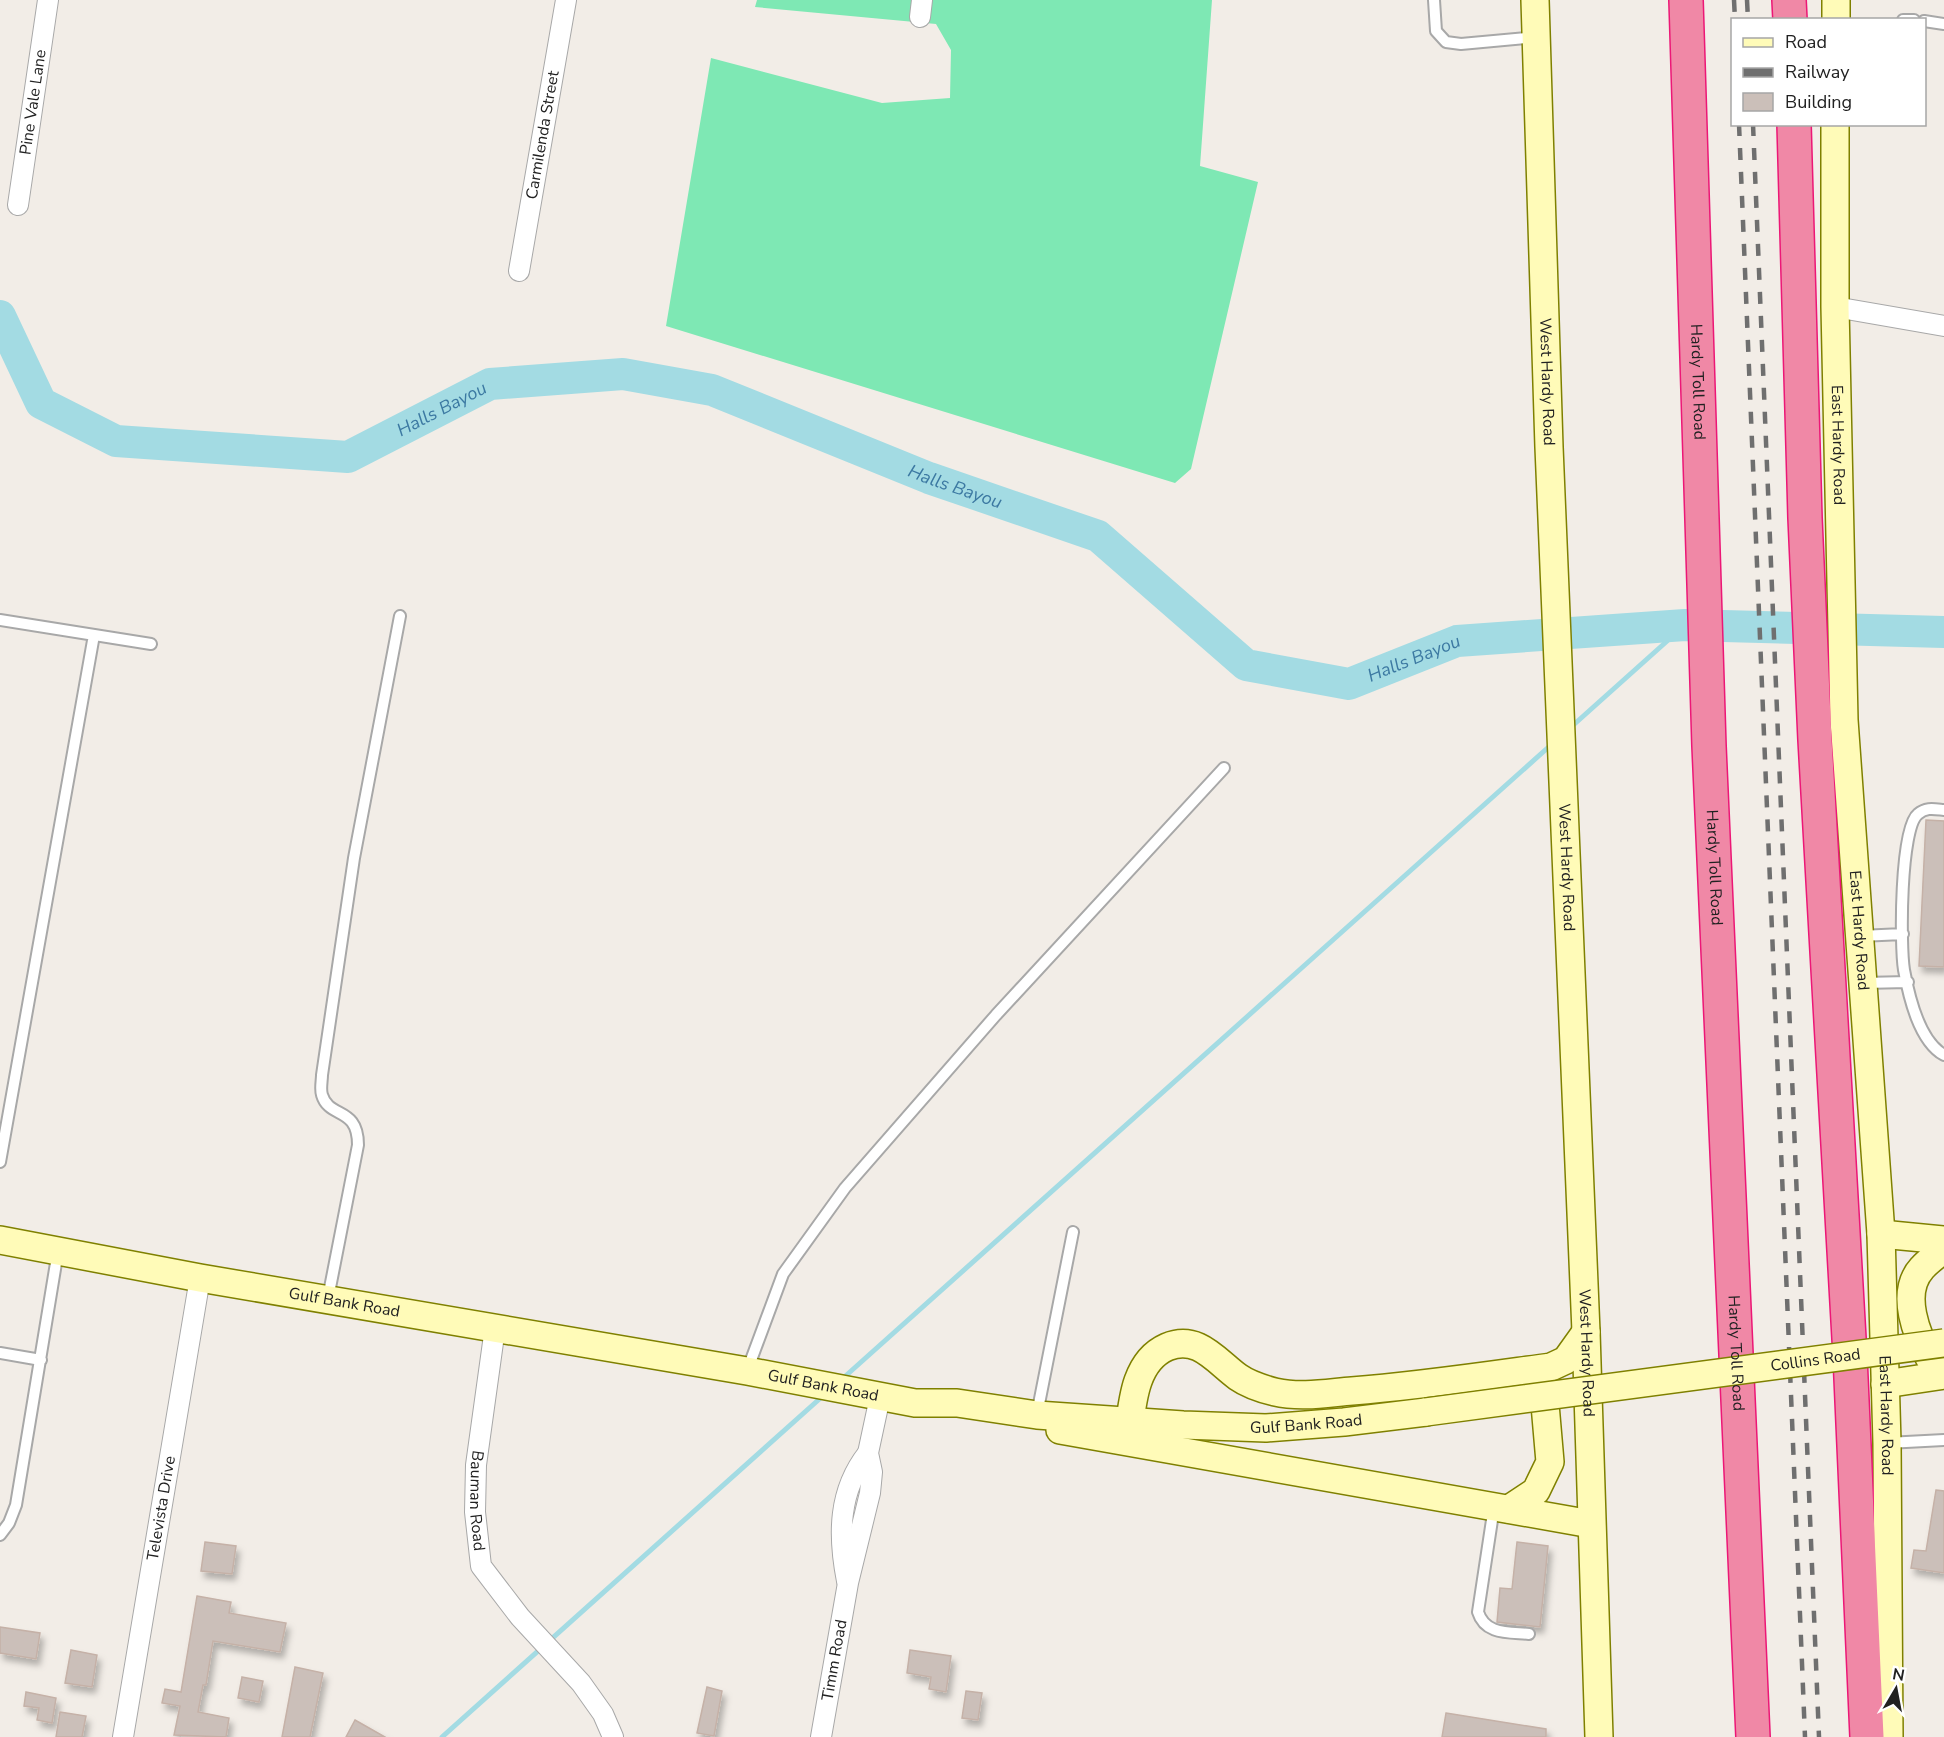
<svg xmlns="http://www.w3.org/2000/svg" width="1944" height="1737" viewBox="0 0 1944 1737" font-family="'Nunito Sans',sans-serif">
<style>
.pitch{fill:#7ee8b4}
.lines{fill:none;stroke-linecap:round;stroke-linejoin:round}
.stream{stroke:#a3dbe3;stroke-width:5}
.river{stroke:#a3dbe3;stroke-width:32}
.building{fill:#cbbfb9;stroke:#c5b1a7;stroke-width:1.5;filter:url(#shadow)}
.lane-casing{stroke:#a8a8a8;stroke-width:14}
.street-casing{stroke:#a8a8a8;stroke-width:22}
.secondary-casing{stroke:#7f8000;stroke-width:30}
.highway-casing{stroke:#ec1776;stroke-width:36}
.lane{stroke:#fff;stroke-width:10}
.street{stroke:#fff;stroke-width:20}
.secondary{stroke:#fffbb8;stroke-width:27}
.highway{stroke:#f088a6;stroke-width:33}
.rail{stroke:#6f6f6f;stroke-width:4.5;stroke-dasharray:12 12;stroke-linecap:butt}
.secondary-bridge-casing{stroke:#7f8000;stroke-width:30;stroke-linecap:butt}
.secondary-bridge{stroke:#fffbb8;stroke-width:27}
.labels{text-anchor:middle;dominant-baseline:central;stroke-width:4.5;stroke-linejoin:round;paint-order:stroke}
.street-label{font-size:16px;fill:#212121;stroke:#fff}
.water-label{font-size:18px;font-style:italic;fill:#3c79a2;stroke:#fff}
</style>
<defs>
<filter id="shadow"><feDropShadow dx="3.5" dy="6" stdDeviation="3" flood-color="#0004"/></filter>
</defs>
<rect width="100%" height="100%" fill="#f2ede7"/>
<!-- pitch -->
<path class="pitch" d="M757,0h455l-12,166 58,16 -67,287 -16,14 -509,-157 45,-268 171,45 68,-5 1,-48 -15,-26 -181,-17z"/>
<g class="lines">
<!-- stream -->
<path class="stream" d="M1570,728l115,-103
M841,1380l711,-636
M442,1737l383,-343"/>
<!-- river -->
<path class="river" id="s1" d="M0,316l41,87 75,38 232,16 142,-73 133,-10 89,16 217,88 169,58 148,129 103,19 108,-43 228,-16 259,7"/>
</g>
<!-- building -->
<path class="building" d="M1926,820l18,1v146l-25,-1z
M1936,1490l8,1v82l-33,-5 3,-18 12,1z
M205,1542l31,4 -4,28 -31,-3z
M1517,1542l31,4 -8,81 -43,-5 3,-34 12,1z
M197,1596l34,6 -2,11 57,10 -6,29 -67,-11 -7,44h-3l-5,27 31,6 -3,19 -52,-2 6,-29 -18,-3 3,-14 16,3z
M0,1627l40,6 -4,26 -36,-6z
M71,1650l26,5 -5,32 -27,-4z
M910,1650l41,6 -5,36 -17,-3 2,-12 -24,-4z
M295,1667l28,6 -13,64h-28z
M242,1677l21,4 -4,21 -21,-4z
M707,1687l15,4 -8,45 -17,-3z
M966,1691l16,2 -4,27 -16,-2z
M26,1692l30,6 -4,25 -15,-3 2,-12 -15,-2z
M60,1712l26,4 -4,21h-26z
M1446,1713l100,16v8h-104z
M355,1720l30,17h-39z"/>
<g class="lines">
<!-- lane casing -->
<g class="lane-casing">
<path id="lane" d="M1434,0l2,31 10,11 15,2 75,-7
M1903,20h11
M1924,21l20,3
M0,620l151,24
M1944,810c-10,-1 -18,-3 -26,4 -18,14 -18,132 -14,156 5,27 15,71 40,85
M1860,936l43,-2
M1863,983l45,-1
M0,1162l94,-527
M328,1298l30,-153c0,-39 -29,-26 -36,-50 -2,-6 0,-14 0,-20l32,-217 46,-242
M0,1353l41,7
M747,1371l36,-97 62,-86 151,-173 228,-247
M1037,1414l36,-182
M1887,1443l57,-3
M1494,1507l-16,105c7,23 31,20 51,22
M0,1535l9,-12 7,-18 42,-254"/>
</g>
<!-- street casing -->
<g class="street-casing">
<g id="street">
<path d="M920,17l2,-17"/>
<path id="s2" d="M18,205l30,-205"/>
<path id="s3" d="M519,271l47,-271"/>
<path d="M1835,307l109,19"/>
<path id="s4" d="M495,1328l-19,137 -1,47 6,54 39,51 61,66 22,31 10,23"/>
<path d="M847,1581c-9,-46 -9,-90 21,-128"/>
<path id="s5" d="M123,1737l77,-459"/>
<path id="s6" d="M821,1737l27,-154 22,-90 2,-21 -4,-19 12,-56"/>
</g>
</g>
<!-- secondary casing -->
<g class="secondary-casing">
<g id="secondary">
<path id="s7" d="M1535,0l14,447 37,885 13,405"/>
<path d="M1836,20v-20"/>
<path id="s8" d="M1835,124v183l9,413 37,514 6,209 2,294"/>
<path d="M1881,1234l63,6"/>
<path id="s9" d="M0,1240l200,38 547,93 168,32h42l80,12 146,10 83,3 78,-6 82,-10"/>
<path d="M1944,1249c-7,6 -16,12 -22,19 -23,25 -5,68 9,93l13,4"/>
<path d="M1885,1384l59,-9"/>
<path d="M1060,1430l531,94"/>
<path d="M1128,1438c4,-31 5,-76 39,-91 31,-13 49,14 71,30 10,7 25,12 37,15 26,6 52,1 77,-1 67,-5 133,-15 199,-24l15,-7 20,-28"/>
<path d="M1509,1509l27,-18 14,-29 -6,-69 -12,-16"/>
</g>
</g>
<!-- highway casing -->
<g class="highway-casing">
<g id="highway">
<path id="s10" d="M1686,0l23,746 44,991"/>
<path d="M1789,0l1,20"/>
<path d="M1794,124l11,394 10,222 35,616 17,381"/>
</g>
</g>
<!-- lane -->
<use href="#lane" class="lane"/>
<!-- street -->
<use href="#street" class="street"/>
<!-- secondary -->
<use href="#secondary" class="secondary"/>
<!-- highway -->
<use href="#highway" class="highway"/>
<!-- rail -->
<path class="rail" d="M1734,0l1,20
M1747,0l1,20
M1739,124l66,1613
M1753,124l66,1613"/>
<!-- secondary-bridge casing -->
<g class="secondary-bridge-casing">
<g id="secondary-bridge">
<path id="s11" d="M1426,1412l518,-69"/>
</g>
</g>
<!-- secondary-bridge -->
<use href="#secondary-bridge" class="secondary-bridge"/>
</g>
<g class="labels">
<!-- street labels -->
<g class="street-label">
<text stroke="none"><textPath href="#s2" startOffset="104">Pine Vale Lane</textPath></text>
<text stroke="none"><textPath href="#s3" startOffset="138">Carmilenda Street</textPath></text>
<text stroke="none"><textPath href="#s7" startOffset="382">West Hardy Road</textPath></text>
<text stroke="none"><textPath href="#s10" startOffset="382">Hardy Toll Road</textPath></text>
<text stroke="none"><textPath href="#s8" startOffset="321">East Hardy Road</textPath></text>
<text stroke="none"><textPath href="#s7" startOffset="868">West Hardy Road</textPath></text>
<text stroke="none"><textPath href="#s10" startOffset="868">Hardy Toll Road</textPath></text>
<text stroke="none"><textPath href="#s8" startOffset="807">East Hardy Road</textPath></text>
<text stroke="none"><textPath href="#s9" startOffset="350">Gulf Bank Road</textPath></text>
<text stroke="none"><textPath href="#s7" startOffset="1354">West Hardy Road</textPath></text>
<text stroke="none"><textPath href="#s10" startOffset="1354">Hardy Toll Road</textPath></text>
<text stroke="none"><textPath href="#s11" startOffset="393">Collins Road</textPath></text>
<text stroke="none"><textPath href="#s9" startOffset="836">Gulf Bank Road</textPath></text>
<text stroke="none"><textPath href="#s8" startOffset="1293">East Hardy Road</textPath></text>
<text stroke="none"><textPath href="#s9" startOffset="1322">Gulf Bank Road</textPath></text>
<text stroke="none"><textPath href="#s4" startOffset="174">Bauman Road</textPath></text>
<text stroke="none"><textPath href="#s5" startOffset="232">Televista Drive</textPath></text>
<text stroke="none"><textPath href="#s6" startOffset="78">Timm Road</textPath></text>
</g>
<!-- water labels -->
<g class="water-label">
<text stroke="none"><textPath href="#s1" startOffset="518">Halls Bayou</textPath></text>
<text stroke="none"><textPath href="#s1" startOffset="1058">Halls Bayou</textPath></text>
<text stroke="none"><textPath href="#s1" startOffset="1580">Halls Bayou</textPath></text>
</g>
</g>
<!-- legend -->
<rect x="1731" y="18" width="195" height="108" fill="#ffffff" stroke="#a6a6a6" stroke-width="1.5"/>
<rect x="1743" y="38" width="30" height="9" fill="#fffbb8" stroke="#a6a6a6" stroke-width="1.5"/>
<text x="1785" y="48" font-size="18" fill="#212121">Road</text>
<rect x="1743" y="68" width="30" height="9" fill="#6f6f6f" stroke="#a6a6a6" stroke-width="1.5"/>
<text x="1785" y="78" font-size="18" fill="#212121">Railway</text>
<rect x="1743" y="93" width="30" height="18" fill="#cbbfb9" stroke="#a6a6a6" stroke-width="1.5"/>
<text x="1785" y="108" font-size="18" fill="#212121">Building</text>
<!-- north arrow -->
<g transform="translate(1896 1689) rotate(10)" stroke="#ffffff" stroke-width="4.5" paint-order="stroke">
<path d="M0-4.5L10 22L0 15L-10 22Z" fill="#212121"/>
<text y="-9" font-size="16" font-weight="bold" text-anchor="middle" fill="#212121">N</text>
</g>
</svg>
